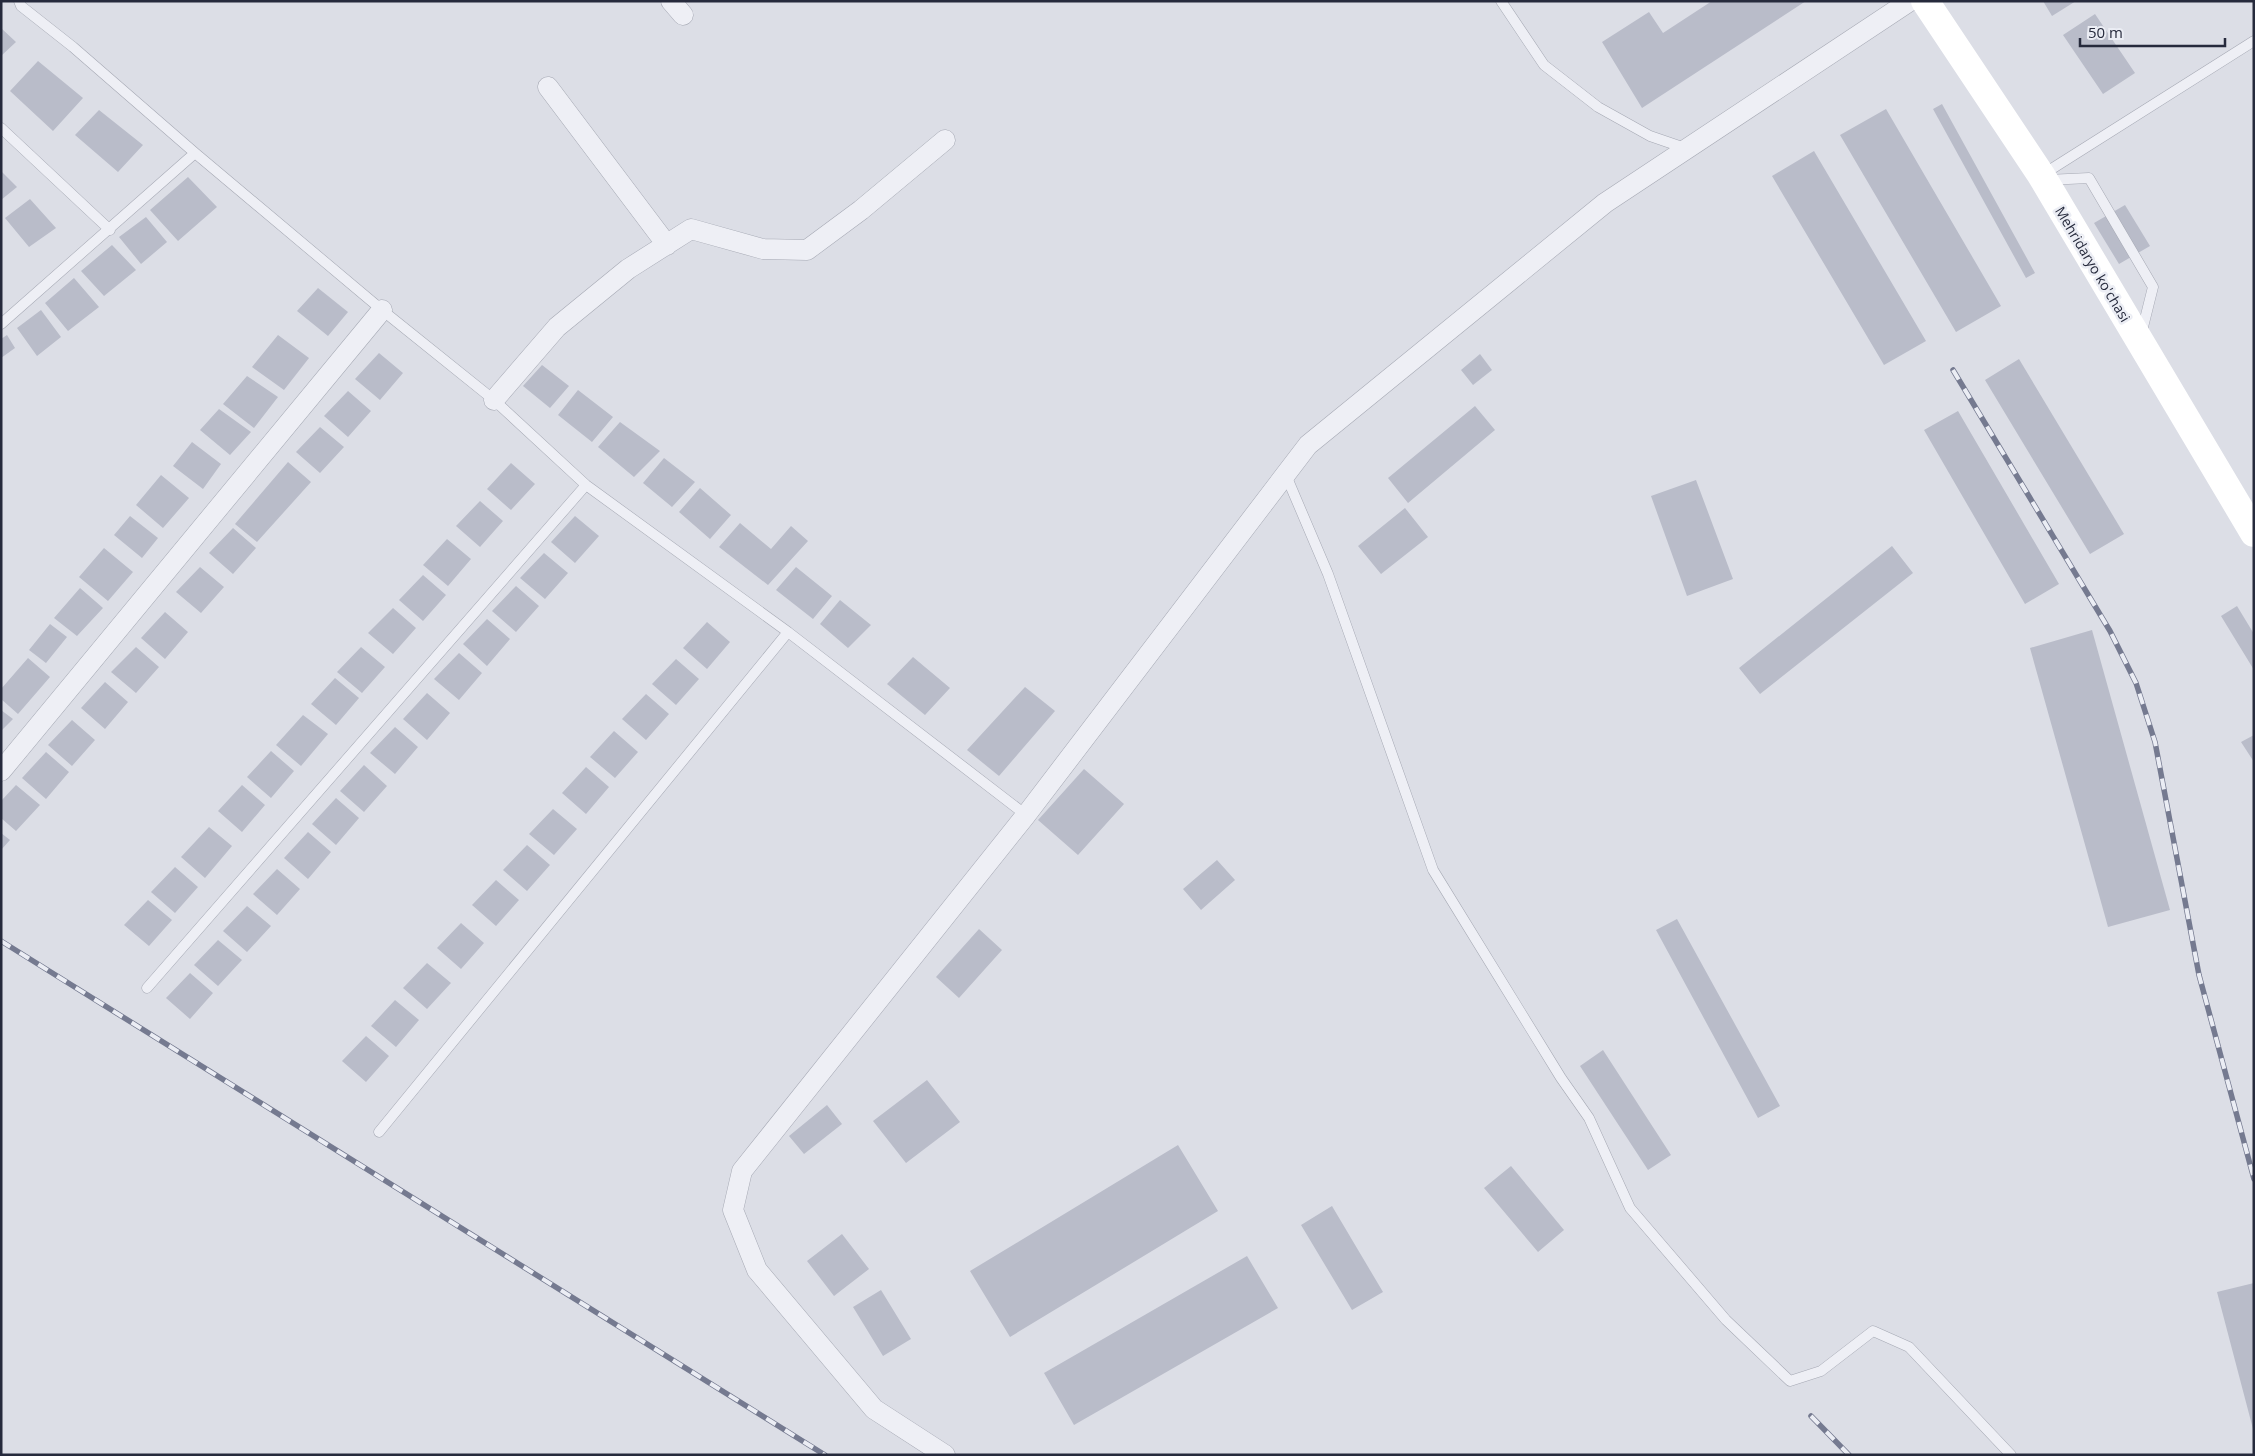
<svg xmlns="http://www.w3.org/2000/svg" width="2255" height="1456" viewBox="0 0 2255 1456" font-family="'Open Sans',sans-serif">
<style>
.building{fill:#b9bcc9}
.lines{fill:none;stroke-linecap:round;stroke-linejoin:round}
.service-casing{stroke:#a5a8b3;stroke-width:11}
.minor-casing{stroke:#a5a8b3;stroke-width:21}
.service{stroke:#eeeff5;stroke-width:10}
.minor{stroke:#eeeff5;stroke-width:20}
.secondary{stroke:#fff;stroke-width:28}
.rail-casing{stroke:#757a90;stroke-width:5.5}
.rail{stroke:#ebedf4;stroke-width:4;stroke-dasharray:11;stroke-linecap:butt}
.labels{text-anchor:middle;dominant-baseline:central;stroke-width:5;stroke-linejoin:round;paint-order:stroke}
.street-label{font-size:14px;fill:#262a3c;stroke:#ebedf4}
</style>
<rect width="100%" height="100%" fill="#dcdee6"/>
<!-- building -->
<path class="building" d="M1712,1h94l-164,107 -40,-66 47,-30 14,21z
M2043,1h33l-24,15z
M2095,14l40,59 -32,21 -40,-59z
M1,28l15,14 -15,14z
M38,61l45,37 -30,33 -43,-40z
M1942,104l93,169 -9,5 -93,-169z
M1886,109l115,197 -45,26 -116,-197z
M99,110l44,35 -25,27 -43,-37z
M1814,151l112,190 -42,24 -112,-189z
M1,171l16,16 -16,13z
M188,177l29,30 -39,34 -28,-31z
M30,199l26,29 -27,19 -24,-29z
M2125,205l25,41 -31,18 -25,-41z
M146,217l21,25 -26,22 -22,-27z
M112,245l24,25 -32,26 -23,-25z
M74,278l25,29 -31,24 -23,-28z
M318,288l30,24 -20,24 -31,-25z
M41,310l20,27 -24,19 -20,-28z
M7,335l8,13 -14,10v-19z
M278,335l31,23 -25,32 -32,-23z
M379,353l24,20 -23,27 -25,-21z
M1480,354l12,16 -19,15 -12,-15z
M2019,359l105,175 -34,20 -105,-174z
M542,365l27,21 -19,22 -27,-22z
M247,376l31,21 -24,31 -31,-24z
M578,390l35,27 -21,25 -34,-27z
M348,391l23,20 -23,26 -24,-21z
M1475,406l20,24 -87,73 -20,-25z
M219,409l32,23 -21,23 -30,-25z
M1958,411l101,173 -34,20 -101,-174z
M620,422l40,29 -26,26 -36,-30z
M320,427l24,20 -24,26 -24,-21z
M192,442l29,22 -18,25 -30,-23z
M664,458l31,24 -23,25 -29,-24z
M288,462l23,20 -54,60 -22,-18z
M511,463l24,21 -24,26 -24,-21z
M161,475l28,23 -26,30 -27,-23z
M1696,480l37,99 -46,17 -36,-100z
M700,488l31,27 -21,24 -31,-27z
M480,501l23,20 -23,26 -24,-21z
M1405,508l23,29 -47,37 -23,-28z
M130,516l28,22 -16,20 -28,-23z
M575,516l24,20 -24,27 -24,-21z
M740,523l31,26 20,-23 17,15 -40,44 -49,-38z
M233,528l23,20 -23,26 -24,-21z
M447,539l24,20 -23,27 -25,-21z
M1892,546l21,27 -153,121 -21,-26z
M104,548l29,24 -25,29 -29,-24z
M544,553l24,20 -23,26 -25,-21z
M200,567l24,20 -23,26 -25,-21z
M796,567l36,29 -19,23 -37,-29z
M423,575l23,20 -23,26 -24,-21z
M516,586l23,20 -23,26 -24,-21z
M80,588l23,20 -26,28 -23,-18z
M840,600l31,25 -23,23 -28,-24z
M2237,606l17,28v36l-33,-54z
M393,608l23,20 -23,26 -25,-21z
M165,612l23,20 -23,27 -24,-21z
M487,619l23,20 -23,27 -24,-22z
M707,622l23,20 -23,27 -24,-21z
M50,624l17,13 -21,26 -17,-13z
M2092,630l78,280 -62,17 -78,-279z
M136,647l23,20 -23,26 -25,-21z
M361,647l24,20 -23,26 -25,-21z
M459,653l23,20 -23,27 -25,-21z
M913,657l37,31 -25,27 -38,-31z
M28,658l22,19 -32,37 -17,-15v-10z
M676,659l23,20 -23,26 -24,-21z
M335,678l24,20 -23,27 -25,-21z
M105,682l23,20 -23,27 -24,-21z
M1025,687l30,24 -56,65 -32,-26z
M427,693l23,20 -23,27 -24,-21z
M646,694l23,20 -23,26 -24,-21z
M1,710l12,9 -12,12z
M303,715l25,19 -27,32 -25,-21z
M72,720l23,20 -23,26 -24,-21z
M395,727l23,20 -23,27 -25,-21z
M614,731l24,21 -23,26 -25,-21z
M2254,735v27l-13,-20z
M271,751l23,20 -23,27 -24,-21z
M46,752l23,20 -23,27 -24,-21z
M364,765l23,21 -23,26 -24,-21z
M586,767l23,20 -23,27 -24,-21z
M1084,769l40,35 -46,51 -40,-35z
M16,785l24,20 -24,26 -15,-13v-17z
M242,785l23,20 -23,27 -24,-21z
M336,798l23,20 -23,27 -24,-21z
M553,809l24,20 -23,26 -25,-21z
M209,827l23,19 -27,32 -24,-21z
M308,832l23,20 -23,27 -24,-21z
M1,833l9,7 -9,10z
M527,845l23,20 -23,26 -24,-21z
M1217,860l18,20 -34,30 -18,-21z
M175,867l23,20 -23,26 -24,-21z
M277,869l23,20 -23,26 -24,-21z
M496,880l23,20 -23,26 -24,-21z
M148,900l24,20 -23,26 -25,-21z
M247,906l24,20 -24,26 -24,-21z
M1677,919l103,187 -22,12 -102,-188z
M461,923l23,20 -23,26 -24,-21z
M979,929l23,21 -43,48 -23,-21z
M218,940l24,20 -24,26 -24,-21z
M427,963l24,20 -24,26 -24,-21z
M190,973l23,20 -23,26 -24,-21z
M395,1000l24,20 -23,27 -25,-21z
M366,1036l23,20 -23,26 -24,-21z
M1603,1050l68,105 -23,15 -68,-104z
M927,1080l33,42 -54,41 -33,-42z
M827,1105l15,19 -38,30 -15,-18z
M1178,1145l40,66 -208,126 -40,-66z
M1511,1166l53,64 -26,22 -54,-64z
M1332,1206l51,86 -31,18 -51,-85z
M842,1234l27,35 -35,27 -27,-35z
M1247,1256l31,52 -204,117 -30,-52z
M2254,1283v146h-1l-36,-137z
M881,1290l30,49 -28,17 -30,-49z"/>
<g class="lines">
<!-- service casing -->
<g class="service-casing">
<path id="service" d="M19,1l2,5 52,41 122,106 187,157 112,90 92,85 202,147 238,183
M1501,1l43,64 54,42 52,29 35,12
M1,128l109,102
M2042,175l212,-134
M2047,180l42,-2 64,109 -12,48
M1,324l194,-171
M1285,473l43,101 105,296 128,208 28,40 41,90 96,112 64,61 31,-10 52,-40 36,16 102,108
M147,988l439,-503
M379,1132l409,-500"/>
</g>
<!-- minor casing -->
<g class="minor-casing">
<path id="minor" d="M671,1l12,14
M548,87l119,158
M494,400l63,-73 71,-58 63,-40 72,20 44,1 54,-40 84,-70
M1,771l381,-461
M945,1455l-71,-46 -117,-139 -24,-60 9,-39 284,-356 282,-370 297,-242 305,-202"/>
</g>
<!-- service -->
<use href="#service" class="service"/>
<!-- minor -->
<use href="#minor" class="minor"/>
<!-- secondary -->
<path class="secondary" d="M1925,1l116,174 213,358"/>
<!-- rail casing -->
<g class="rail-casing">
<path id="rail" d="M1953,370l157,261 26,52 19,59 44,233 55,204
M1,941l824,514
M1811,1416l38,39"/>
</g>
<!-- rail -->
<use href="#rail" class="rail"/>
</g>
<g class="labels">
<!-- street labels -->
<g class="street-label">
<text transform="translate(2093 264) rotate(59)">Мehridaryo ko'chasi</text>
</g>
</g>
<!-- border -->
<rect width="2255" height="1456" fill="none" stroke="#262a3c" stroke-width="5"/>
<!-- scale -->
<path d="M2080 38v8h145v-8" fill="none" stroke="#262a3c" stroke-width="2.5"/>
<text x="2088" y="38" font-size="15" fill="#262a3c" stroke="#ebedf4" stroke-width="4" paint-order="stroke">50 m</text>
</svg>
